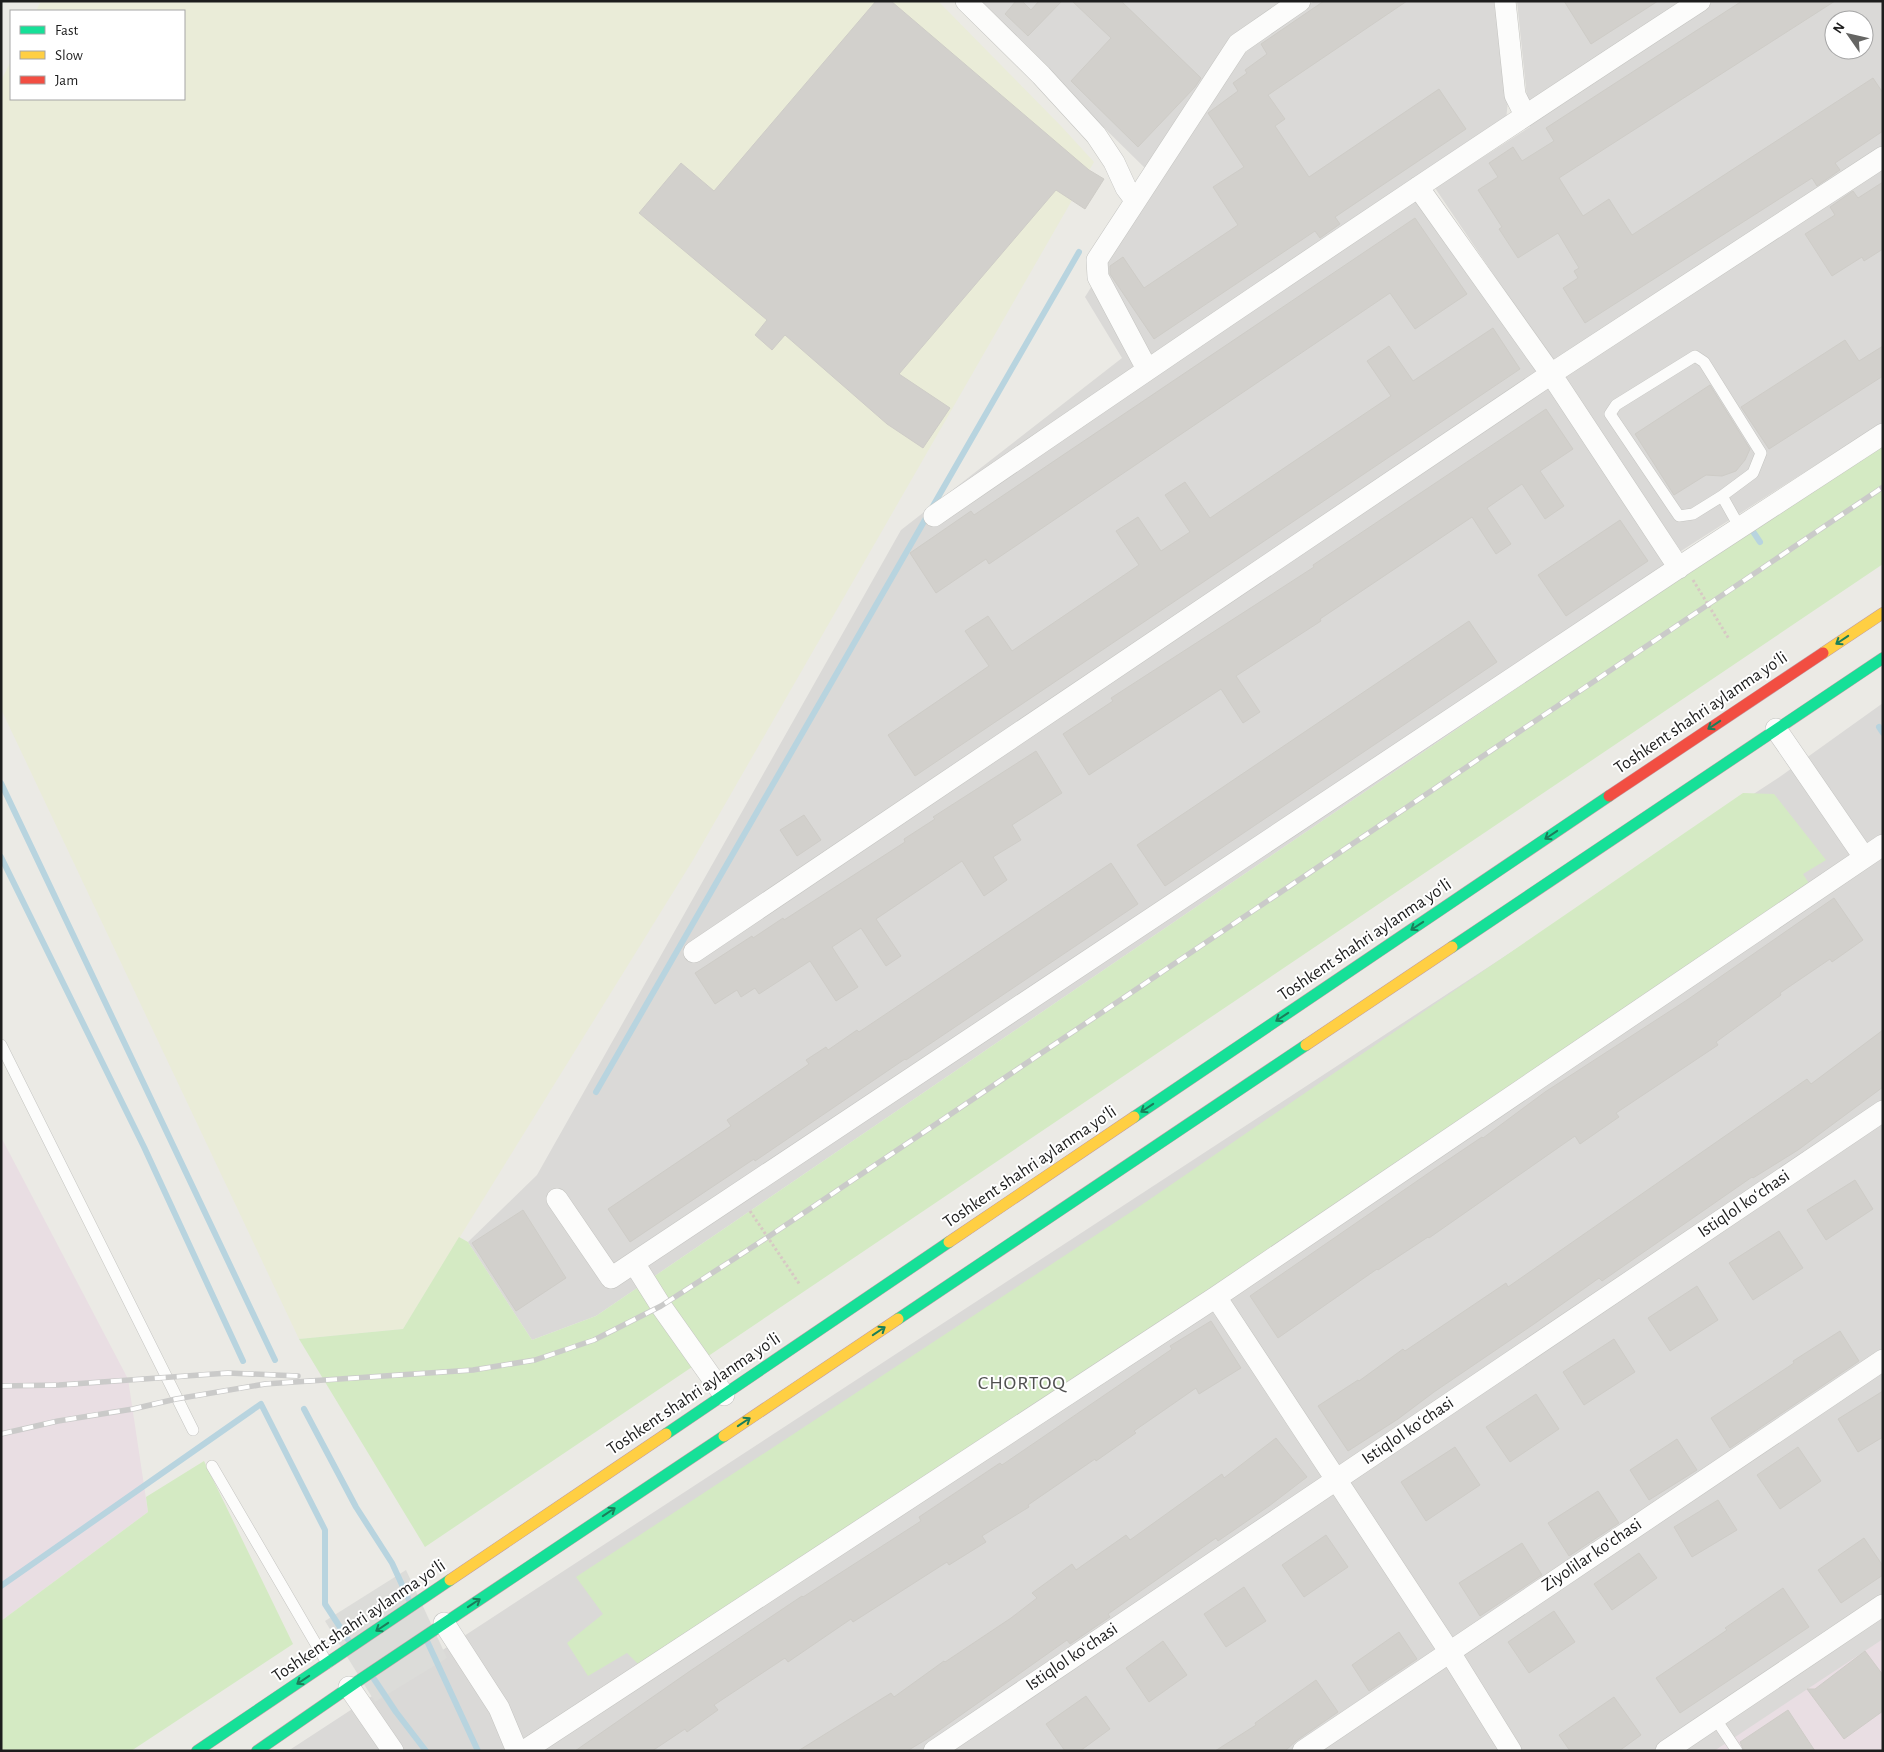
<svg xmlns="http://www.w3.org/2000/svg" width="1884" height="1752" viewBox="0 0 1884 1752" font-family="'Alegreya Sans',sans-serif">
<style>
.residential{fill:#dad9d7;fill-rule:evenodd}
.industrial{fill:#e9dee3}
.farmland{fill:#eaecd8}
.grass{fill:#d4eac3}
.pier{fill:#dcdcd9}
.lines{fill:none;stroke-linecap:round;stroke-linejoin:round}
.stream{stroke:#b8d4df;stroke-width:6}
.building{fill:#d2d0cc;stroke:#ceccc7}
.lane-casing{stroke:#c4c4c1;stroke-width:12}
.street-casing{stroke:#c4c4c1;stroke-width:22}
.fast-casing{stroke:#c19ca4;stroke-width:12}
.slow-casing{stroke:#c19ca4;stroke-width:12}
.jam-casing{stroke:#c19ca4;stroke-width:12}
.path{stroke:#d7c9c4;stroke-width:3;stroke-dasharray:2.5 2.5;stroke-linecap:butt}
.lane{stroke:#fcfcfb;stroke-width:11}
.street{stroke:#fcfcfb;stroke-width:21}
.fast{stroke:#16e098;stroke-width:11}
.slow{stroke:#ffcf43;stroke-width:11}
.jam{stroke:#f24e42;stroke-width:11}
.rail-casing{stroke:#cacac9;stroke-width:5.5}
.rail{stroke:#fff;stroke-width:4;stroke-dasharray:11;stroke-linecap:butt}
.oneway{stroke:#1a7e5a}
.labels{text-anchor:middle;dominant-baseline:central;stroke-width:4;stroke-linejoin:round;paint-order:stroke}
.street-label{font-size:18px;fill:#1d1d1d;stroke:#fff}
.quarter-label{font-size:20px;letter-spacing:1px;fill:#505050;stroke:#fff}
</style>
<rect width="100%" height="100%" fill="#ebeae5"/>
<!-- residential -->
<path class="residential" d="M975,1h318l-64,48 -81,122z
M1314,1h180l15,90 -3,29 -95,63 272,392 -1087,741 -64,24 -64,-98 69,-67 364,-645 221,-172 -37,-61 139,-224 37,-35z
M1517,1h366v421l-202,129 -246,-363 95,-61zM1834,20h30v30h-30z
M1883,703v1048h-1595l1493,-975z"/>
<!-- industrial -->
<path class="industrial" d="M1,1137l127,242 20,133 -147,109z
M1883,1639v112h-169z"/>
<!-- farmland -->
<path class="farmland" d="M41,1h897l123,125 33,36 -401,698 -290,469 -104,10 -298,-630v-628l10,-20v38h173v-88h-148z"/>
<!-- grass -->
<path class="grass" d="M1883,444v120l-1458,983 -126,-208 104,-10 56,-92 9,5 64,98 64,-24 1087,-741z
M1743,793l31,1 52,66 -23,14 7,11 -1166,785 -17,-17 -39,23 -21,-33 36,-29 -27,-37 564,-371z
M204,1461l89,183 -162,107h-130v-130l147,-109 -2,-15z"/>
<!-- pier -->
<path class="pier" d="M406,1570l41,88 -72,44 -50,-81z"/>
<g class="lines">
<!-- stream -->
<path class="stream" d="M1754,533l6,9
M1879,727l4,6
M1,783l274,577
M1,857l143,290 99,214
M596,1092l483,-840
M304,1409l52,98 36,56 17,37
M1,1586l260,-182 64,126v74l24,37
M427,1641l51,110
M374,1679l22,33 30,39"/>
</g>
<!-- building -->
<path class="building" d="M876,1h15l198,169 15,9 -19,30 -29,-19 -157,184 51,34 -27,40 -36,-24 -102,-89 -13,15 -17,-15 12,-15 -128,-107 42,-50 33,28z
M1016,1h6l9,9 8,-9h23l-34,35 -23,-22z
M1072,1h49l80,77 -6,9 -57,60 -67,-66 40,-43z
M1324,1h83l-139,94 17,24 -10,7 34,51 130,-88 27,40 -131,88 5,7 -20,14 -5,-7 -161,108 -44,-65v-8l13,-9 21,31 94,-63 -25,-38 31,-20 -36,-54 30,-22 -5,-8 14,-10 -2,-3 22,-16 -6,-10z
M1564,1h94l-67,43z
M1742,1h93l-276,177 24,38 26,-17 23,36 241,-157 10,15v38l-48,32 5,7 -23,16 -5,-8 -227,145 -22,-35 15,-10 -4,-7 5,-3 -21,-35 -40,25 -19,-29 3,-2 -24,-37 20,-13 -9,-14 24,-16 9,14 32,-20 -8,-13z
M1883,182v67l-19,12 -2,-4 -30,19 -27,-42 30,-19 -5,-8 23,-16 5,7z
M1415,218l52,76 -52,35 -25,-36 -401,271 -3,-5 -50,34 -26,-40 61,-42 3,4z
M1493,328l27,41 -605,407 -27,-41 101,-69 -24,-35 23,-15 24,35 127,-86 -23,-34 22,-14 23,34 29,-19 -25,-37 20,-13 25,36 181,-122 -24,-35 22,-15 24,35z
M1845,340l14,21 24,-15v30l-114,73 -28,-42z
M1710,385l40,64 -5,11 -9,11 -14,5 -16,-1 -32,20 -39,-61z
M1546,409l27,40 -33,22 24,35 -19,13 -23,-35 -35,24 24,36 -15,10 -24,-37 -152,102 1,2 -85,55 24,36 -17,11 -22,-34 -132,86 -26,-41 50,-33 -2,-3 203,-131 -1,-2z
M1620,520l28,41 -82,55 -28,-41z
M1469,621l28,41 -332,224 -28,-41z
M1036,751l26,42 -50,32 9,15 -28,17 14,23 -23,16 -22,-35 -86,58 25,37 -15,10 -25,-38 -29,19 26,40 -22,14 -26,-40 -51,33 -4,-6 -14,9 -4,-7 -22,14 -20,-31 57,-37 1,2 30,-20 1,2 121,-78 -1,-3 31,-20 -2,-2z
M804,815l17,25 -24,16 -17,-26z
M1111,863l27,41 -232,156 -1,-1 -150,102 -1,-2 -124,83 -22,-33 123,-83 -4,-6 82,-56 -3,-4 20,-13 2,3 29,-20 2,2z
M1834,898l29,42 -31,22 -2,-3 -50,34 1,2 -65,47 2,3 -102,68 3,4 -39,27 -5,-8 -146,102 -1,-1 -50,33 -1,-1 -99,69 -28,-42 183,-126 49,-33 1,1 62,-46 142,-92z
M1883,1030v57l-85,63 -45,28 -1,-1 -150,104 -3,-3 -65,46 -100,68 -36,27 -50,32 -30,-45 40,-26 1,1 44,-32 2,2 101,-68 2,4 299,-208 4,5z
M1855,1180l18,29 -47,31 -19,-30z
M523,1210l43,68 -50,33 -44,-68z
M1779,1231l24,37 -50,32 -24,-37z
M1697,1286l21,34 -48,31 -22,-33z
M1211,1321l30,47 -42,26 -3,-6 -62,43 2,2 -40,28 -1,-2 -67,46 1,2 -47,29 4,6 -37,23 -2,-3 -94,60 -2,-3 -63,43 -3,-4 -71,47 4,5 -31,22 -2,-3 -33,22h-77l115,-80 112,-75 1,1 118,-76 -2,-4 81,-54 2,2 170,-116 -2,-3z
M1840,1331l19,30 -129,87 -19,-30 83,-55 -1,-2z
M1614,1339l21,33 -51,33 -21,-33z
M1883,1391v46l-25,15 -20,-33z
M1536,1394l23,35 -49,33 -24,-35z
M1276,1438l31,39 -38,29 -51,35 -2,-3 -108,76 2,3 -40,27 -3,-4 -140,99 -20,12h-109l93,-58 3,4 50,-36 1,1 66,-44 26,-20 -5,-5 40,-29 4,6 50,-35 4,5 92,-66 2,4z
M1677,1439l20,31 -48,30 -19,-30z
M1455,1447l25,38 -54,36 -25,-39z
M1798,1447l23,34 -41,28 -23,-34z
M1598,1491l21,32 -50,33 -21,-33z
M1718,1500l19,30 -45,27 -18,-30z
M1326,1535l22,32 -44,30 -22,-32z
M1864,1538l19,28v9l-42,28 -23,-33z
M1522,1543l20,32 -62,41 -21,-33z
M1639,1553l18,25 -45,32 -18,-26z
M1244,1587l22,34 -40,26 -22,-33z
M1783,1588l26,39 -129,86 -24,-35 71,-48 -2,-2z
M1554,1611l21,31 -46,31 -21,-31z
M1399,1632l18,27 -48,32 -17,-26z
M1163,1641l24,34 -38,27 -23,-34z
M1865,1651l18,24v36l-39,28 -37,-50h8z
M1316,1680l22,32 -42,29 -11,10h-70l41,-26 -1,-2z
M1086,1696l24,33 -30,22h-15l-19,-27z
M1614,1697l27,38 -22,16h-49l-11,-16z
M1788,1710l27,41h-71l-4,-9z"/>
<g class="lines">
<!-- lane casing -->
<g class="lane-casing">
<path id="lane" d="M1722,496l31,-23 8,-20 -57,-91 -9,-6 -79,49 -6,9 69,102 14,-2 29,-18 18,32
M1,1045l192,385
M212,1466l115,197
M1715,1718l22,33"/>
</g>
<!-- street casing -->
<g class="street-casing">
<path id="street" d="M966,1l75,74 55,60 18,27 12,26 9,12
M1505,1l10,94 10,20
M1418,187l133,187 128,194
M1147,369l-49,-92 -1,-17 141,-216 62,-43
M934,516c253,-174 508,-347 766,-515
M1776,729l88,128
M694,952l857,-578 332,-217
M557,1199l54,79 1073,-714 199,-130
M634,1263l27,43 63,89
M1216,1297l233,354 62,100
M444,1623l55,85 18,43
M349,1687l44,64
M524,1751l692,-454 667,-452
M934,1751l949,-640
M1303,1751l580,-391
M1666,1751l217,-146"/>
</g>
<!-- fast casing -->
<g class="fast-casing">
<path id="fast" d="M1452,947l431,-289
M1134,1117l475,-321
M898,1319l408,-274
M666,1434l283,-192
M197,1751l253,-171
M257,1751l104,-72 363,-243"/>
</g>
<!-- slow casing -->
<g class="slow-casing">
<path id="slow" d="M1823,653l60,-40
M1306,1045l146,-98
M949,1242l185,-125
M724,1436l174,-117
M450,1580l216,-146"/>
</g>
<!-- jam casing -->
<g class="jam-casing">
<path id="jam" d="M1609,796l214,-143"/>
</g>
<!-- path -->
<path class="path" d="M1693,580l36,59
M750,1211l50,74"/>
<!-- lane -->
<use href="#lane" class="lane"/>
<!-- street -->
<use href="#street" class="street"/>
<!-- fast -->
<use href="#fast" class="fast"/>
<!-- slow -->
<use href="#slow" class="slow"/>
<!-- jam -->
<use href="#jam" class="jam"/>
<!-- rail casing -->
<g class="rail-casing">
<path id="rail" d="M1,1386l58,-1 169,-12 70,3
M1,1434l57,-13 75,-12 43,-10 89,-15 208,-14 62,-10 59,-20 67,-34 107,-69 1115,-750"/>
</g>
<!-- rail -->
<use href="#rail" class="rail"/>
</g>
<!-- one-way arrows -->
<defs><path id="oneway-shaft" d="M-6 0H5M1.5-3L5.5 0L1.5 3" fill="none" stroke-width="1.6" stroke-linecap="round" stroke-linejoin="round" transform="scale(1.25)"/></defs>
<g class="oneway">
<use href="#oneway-shaft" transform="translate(1842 640) rotate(146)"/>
<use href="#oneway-shaft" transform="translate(1714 725) rotate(146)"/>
<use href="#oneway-shaft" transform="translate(1551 835) rotate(146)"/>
<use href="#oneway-shaft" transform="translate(1417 926) rotate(146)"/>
<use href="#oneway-shaft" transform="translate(1282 1017) rotate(146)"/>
<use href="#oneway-shaft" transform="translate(1147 1108) rotate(146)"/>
<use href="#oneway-shaft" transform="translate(879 1331) rotate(-34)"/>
<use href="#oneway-shaft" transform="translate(744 1422) rotate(-34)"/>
<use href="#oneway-shaft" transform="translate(609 1512) rotate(-34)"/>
<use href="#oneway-shaft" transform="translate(474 1603) rotate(-34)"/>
<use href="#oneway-shaft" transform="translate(382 1627) rotate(146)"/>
<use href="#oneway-shaft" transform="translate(303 1680) rotate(146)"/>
</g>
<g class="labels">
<!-- street labels -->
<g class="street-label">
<text transform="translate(1701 713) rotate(-34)">Toshkent shahri aylanma yoʻli</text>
<text transform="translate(1365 940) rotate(-34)">Toshkent shahri aylanma yoʻli</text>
<text transform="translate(1030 1167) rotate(-34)">Toshkent shahri aylanma yoʻli</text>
<text transform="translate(1744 1204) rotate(-34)">Istiqlol koʻchasi</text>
<text transform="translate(694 1394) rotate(-34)">Toshkent shahri aylanma yoʻli</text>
<text transform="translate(1408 1431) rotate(-34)">Istiqlol koʻchasi</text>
<text transform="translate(1592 1555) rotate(-34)">Ziyolilar koʻchasi</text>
<text transform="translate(359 1621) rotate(-34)">Toshkent shahri aylanma yoʻli</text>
<text transform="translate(1072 1657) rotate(-34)">Istiqlol koʻchasi</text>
</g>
<!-- quarter labels -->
<g class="quarter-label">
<text x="1022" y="1383">CHORTOQ</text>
</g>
</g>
<!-- border -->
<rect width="1884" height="1752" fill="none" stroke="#1d1d1d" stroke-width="5"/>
<!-- legend -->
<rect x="10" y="10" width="175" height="90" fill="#ffffff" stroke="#a5a5a5"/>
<rect x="20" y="26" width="25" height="8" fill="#16e098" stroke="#a5a5a5"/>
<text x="55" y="35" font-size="15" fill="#1d1d1d">Fast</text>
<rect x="20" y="51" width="25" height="8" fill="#ffcf43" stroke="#a5a5a5"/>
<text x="55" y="60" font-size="15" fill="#1d1d1d">Slow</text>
<rect x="20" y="76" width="25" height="8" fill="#f24e42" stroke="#a5a5a5"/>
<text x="55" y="85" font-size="15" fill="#1d1d1d">Jam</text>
<!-- north arrow -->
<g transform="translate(1849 35) rotate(304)"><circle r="24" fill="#ffffff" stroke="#a5a5a5"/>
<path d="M0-4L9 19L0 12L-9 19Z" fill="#656563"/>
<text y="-8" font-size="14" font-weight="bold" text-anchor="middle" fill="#1d1d1d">N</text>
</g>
</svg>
